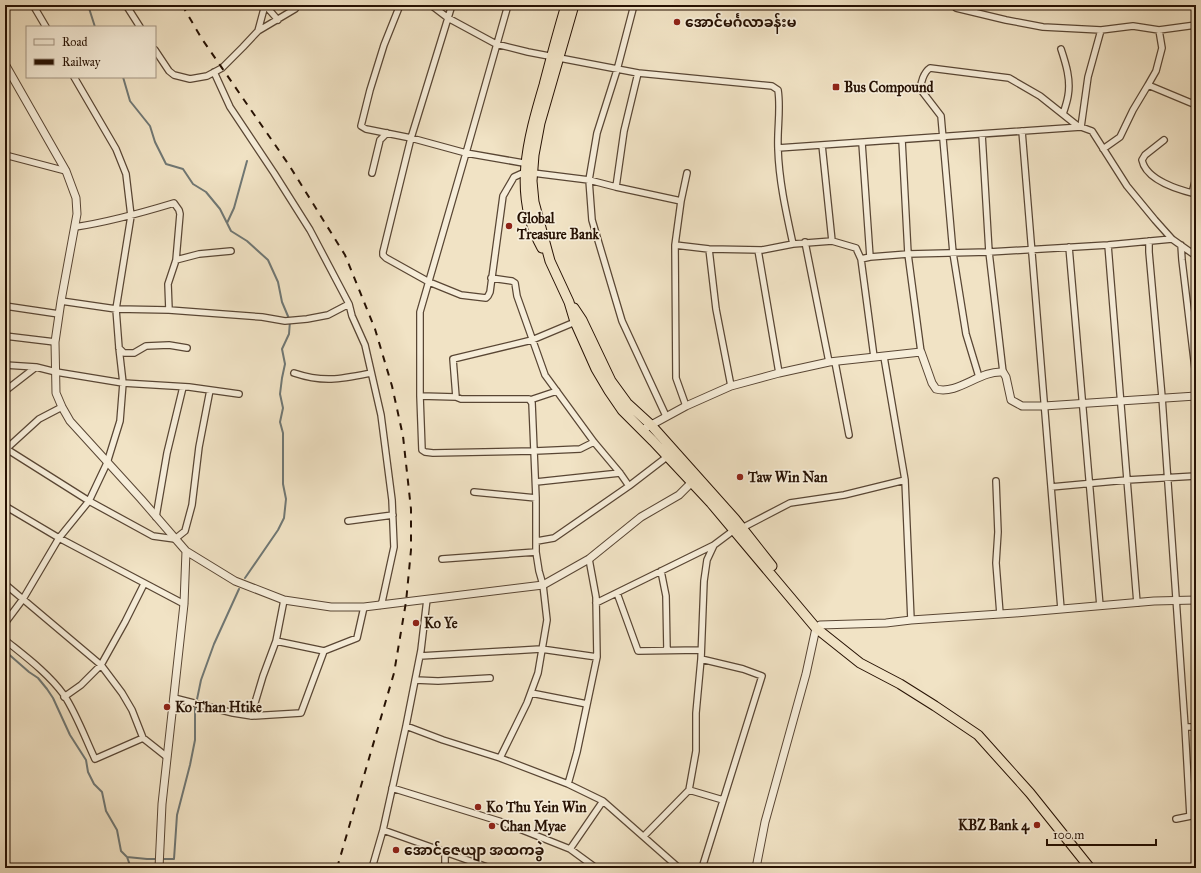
<svg xmlns="http://www.w3.org/2000/svg" width="1201" height="873" viewBox="0 0 1201 873" font-family="'IM FELL Great Primer','Noto Sans Myanmar',serif">
<style>
.lines{fill:none;stroke-linecap:round;stroke-linejoin:round}
.stream{stroke:#6f7774;stroke-width:2}
.minor-casing{stroke:#594634;stroke-width:8}
.tertiary-casing{stroke:#594634;stroke-width:9}
.trunk-casing{stroke:#261103;stroke-width:11}
.minor{stroke:#f6edd9;stroke-width:5.5}
.tertiary{stroke:#f6edd9;stroke-width:7}
.trunk{stroke:#f1e3c5;stroke-width:9}
.rail{stroke:#261103;stroke-width:2;stroke-dasharray:7 7;stroke-linecap:butt}
.poi-dot{fill:#8f2418;stroke:#f6edd9;stroke-width:1.5}
.labels{text-anchor:middle;dominant-baseline:central;stroke-width:3.5;stroke-linejoin:round;paint-order:stroke}
.poi-label{font-size:14px;font-weight:bold;fill:#261103;stroke:#f6edd9;text-anchor:start}
</style>
<rect width="100%" height="100%" fill="#f1e3c5"/>
<filter id="stains"><feTurbulence type="fractalNoise" baseFrequency=".005" numOctaves="4"/><feColorMatrix values="0 0 0 0 .2 0 0 0 0 .09 0 0 0 0 .02 0 0 0 .5 -.17"/></filter>
<radialGradient id="worn" r=".72"><stop offset=".6" stop-color="#630" stop-opacity="0"/><stop offset="1" stop-color="#630" stop-opacity=".3"/></radialGradient>
<g class="lines">
<!-- stream -->
<path class="stream" d="M88,5l7,22
M123,77l7,24 20,25 5,16 11,22 17,5 10,15 13,8 14,17 11,22 16,10 21,19 10,22 4,20 8,19 -1,13 -7,15 3,15 -3,14 -2,16 3,14 -3,14 3,11v51l3,15 -2,19 -6,12 -33,48
M227,223l7,-15 13,-47
M5,651l24,21 9,6 9,11 6,9 17,37 16,25 2,12 6,12 8,8 4,19 11,19 4,21 6,6 4,11
M127,857l20,2h27l3,-44 13,-50 5,-25v-31l6,-29 13,-36 25,-55"/>
<!-- minor casing -->
<g class="minor-casing">
<path id="minor" d="M33,5l13,22
M126,5l14,22
M265,5l13,15
M400,5l-16,40 -14,45 -9,36 5,3 45,9 55,15 63,11
M431,5l17,13 48,26 32,8 110,21 134,13 6,4c3,19 -1,39 0,59 1,32 8,63 15,95
M452,5l-41,133 -28,114v3l3,3 43,24 32,13 25,3 2,-2 2,-4 13,-96 11,-19 11,-5 64,8 27,7 65,14
M634,5l-17,65 -20,63 -8,47 3,40 30,101 44,95
M954,5l2,3 50,12 37,7 58,3 32,-4 26,4 37,-5
M1159,30l3,18 -6,23 -8,14 48,20
M258,31l37,-22 3,-4
M1061,49c5,15 10,31 7,47 -1,6 -3,12 -5,18
M155,50l14,21 5,4 16,4 17,-3 15,-8 21,-21 15,-16 7,-26
M214,72l16,35 44,66 36,57 39,74 3,12 13,29 16,70 11,85 2,47 -12,55 -2,3
M1081,127l7,-50 13,-47
M1022,131l39,478
M982,134l7,118 14,120
M902,140l6,114 13,98
M1164,140l-19,15 -3,5c4,20 37,30 54,34
M862,143l8,114
M822,145l10,96
M778,148l303,-21 11,4 35,55 28,34 17,19 24,17
M1103,149l17,-12 13,-27 15,-25
M5,155l61,16
M372,173l8,-33 7,-7
M616,187l8,-56 14,-58
M1192,193l4,-15
M75,227c34,-5 66,-14 99,-24l5,7 1,4 -4,46 -8,24 1,26
M1149,241v11l13,145 23,330 5,89
M805,242l24,120
M675,245l34,4 53,1 31,-6 39,-3 24,7 5,11 9,-2 38,-3 81,-2 119,-7 64,-6
M1108,245l29,358
M1181,245l1,15 14,117
M1069,247l31,359
M709,249l7,60 15,77
M758,250l21,123
M861,259l13,98
M176,260l23,-6 32,-3
M491,278l21,3 3,2 2,13 28,79 49,67 26,31 9,13
M61,301l55,8 53,1 93,7 23,4 22,-2 21,-4 21,-11
M5,306l54,8
M5,336l50,6
M119,348l5,5h10l12,-7 23,-1 18,3
M884,357l21,123 6,140
M835,362l14,73
M5,365l31,2
M294,373c30,10 47,6 77,0
M979,377l-13,-43 -13,-81 -12,-137 -20,-26c-1,-7 3,-18 9,-22l79,10 31,18 39,31
M5,391l31,-24 20,5 67,11 66,4 50,7
M420,396l2,54 3,2 8,1 102,-2 45,-2 14,-7
M456,397l-3,-38 79,-19 43,-18
M530,400l27,-9
M686,406l-10,-28 -1,-133 6,-44 6,-28
M5,448l84,53 64,35 22,3 10,-8 7,-26 7,-58 11,-57
M5,450l34,-31 23,-12
M996,481l2,51 -2,31 4,51
M536,482l84,-9
M1051,487l76,-7 69,-4
M474,492l62,6
M5,506l54,32 125,66
M156,517l11,-64 16,-66
M348,521l45,-6
M742,528l48,-25 54,-8 61,-15
M537,541l17,-3 75,-52 39,-30
M442,559l94,-7
M661,571l5,25 1,54
M5,584l96,81 21,28 10,17 11,28 24,19
M617,593l21,58 63,-1
M596,603l118,-58
M5,623l18,-24 36,-61 30,-37 18,-38 13,-42 3,-38 -4,-35 -3,-39 15,-93 -5,-42 -10,-25 -42,-72
M5,640c21,17 43,33 59,55 12,18 22,45 31,64l48,-21
M276,641l48,10 33,-13 7,-31
M420,656l121,-7 56,8
M701,659l42,10 19,7 -60,192
M415,680l23,1 52,-3
M531,693l56,11
M64,697l17,-12 20,-20 24,-43 19,-38
M174,698l59,15 19,3 49,-3 23,-62
M251,716l12,-40 13,-35 8,-41
M406,726l37,14 57,18 68,26 35,17 76,67
M1185,727h11
M500,758l27,-55 11,-30 9,-53 -4,-35 -4,-14 -3,-19v-54l-4,-95 -3,-4h-68l-5,-2 -36,-1v-84l46,-159 42,-148
M568,784l9,-32 20,-95 -1,-60 -7,-38
M392,788l110,34 68,27 26,19
M689,790l34,10
M1176,819l20,-4
M383,830l107,38
M644,836l45,-46 7,-39v-38l5,-54 3,-78 3,-21 7,-15 20,-15
M570,849l33,-48
M445,852v16
M372,868l11,-38 23,-104 15,-76 6,-51"/>
</g>
<!-- tertiary casing -->
<g class="tertiary-casing">
<path id="tertiary" d="M5,64l61,107 10,27 1,16 -16,87 -6,41 1,51 6,14 8,14 71,78 45,52 49,30 49,19 47,7h33l179,-22 46,-26 52,-42 38,-22 16,-16
M642,430l44,-24 45,-20 48,-13 50,-11 92,-10 11,31 4,6c22,6 44,-19 67,-17l3,5 5,23 11,6h22l152,-10
M159,868l3,-64 22,-200 2,-53
M756,868l9,-46 41,-148 10,-46 4,-3 66,-2 25,-3 104,-7 139,-12 42,-1"/>
</g>
<!-- trunk casing -->
<g class="trunk-casing">
<path id="trunk" d="M574,5l-34,118 -6,32 -2,26 2,21 16,59 19,41 6,20 21,47 13,22 13,19 31,31 58,62 105,125 44,35 40,21 35,22 43,29 52,58 60,75
M542,248c-30,-53 -14,-109 2,-163 7,-27 14,-53 22,-80
M574,308l8,12 29,61 16,22 24,22 84,94 37,47"/>
</g>
<!-- minor -->
<use href="#minor" class="minor"/>
<!-- tertiary -->
<use href="#tertiary" class="tertiary"/>
<!-- trunk -->
<use href="#trunk" class="trunk"/>
<!-- rail -->
<path class="rail" d="M182,5l20,34 87,126 56,90 30,74 17,57 11,50 8,73v41l-5,52 -12,71 -57,195"/>
</g>
<!-- markers -->
<g class="poi-dot">
<circle cx="677" cy="22" r="4"/>
<rect x="832" y="83" width="8" height="8" rx="2"/>
<circle cx="509" cy="226" r="4"/>
<circle cx="740" cy="477" r="4"/>
<circle cx="416" cy="623" r="4"/>
<circle cx="167" cy="707" r="4"/>
<circle cx="478" cy="807" r="4"/>
<circle cx="1037" cy="825" r="4"/>
<circle cx="492" cy="826" r="4"/>
<circle cx="396" cy="850" r="4"/>
</g>
<g class="labels">
<!-- poi labels -->
<g class="poi-label">
<text x="685" y="22">အောင်မင်္ဂလာခန်းမ</text>
<text x="844" y="87">Bus Compound</text>
<text x="517" y="218">Global<tspan x="517" dy="16">Treasure Bank</tspan></text>
<text x="748" y="477">Taw Win Nan</text>
<text x="424" y="623">Ko Ye</text>
<text x="175" y="707">Ko Than Htike</text>
<text x="486" y="807">Ko Thu Yein Win</text>
<text x="1029" y="825" text-anchor="end">KBZ Bank 4</text>
<text x="500" y="826">Chan Myae</text>
<text x="404" y="850">အောင်ဇေယျာ အထကခွဲ</text>
</g>
</g>
<!-- margin -->
<rect width="1201" height="873" fill="none" stroke="#f1e3c5" stroke-width="20"/>
<rect x="6" y="6" width="1189" height="861" fill="none" stroke="#261103" stroke-width="2"/>
<rect x="10" y="10" width="1181" height="853" fill="none" stroke="#261103"/>
<!-- legend -->
<rect x="26" y="26" width="130" height="52" fill="#f6edd9" stroke="#a39583"/>
<rect x="34" y="39" width="20" height="6" fill="#f6edd9" stroke="#a39583"/>
<text x="62" y="46" font-size="12" fill="#261103">Road</text>
<rect x="34" y="59" width="20" height="6" fill="#261103" stroke="#a39583"/>
<text x="62" y="66" font-size="12" fill="#261103">Railway</text>
<!-- scale -->
<path d="M1047 839v6h109v-6" fill="none" stroke="#261103" stroke-width="2"/>
<text x="1053" y="839" font-size="12" fill="#261103" stroke="#f6edd9" stroke-width="3" paint-order="stroke">100 m</text>
<rect width="100%" height="100%" filter="url(#stains)"/>
<rect width="100%" height="100%" fill="url(#worn)"/>
</svg>
